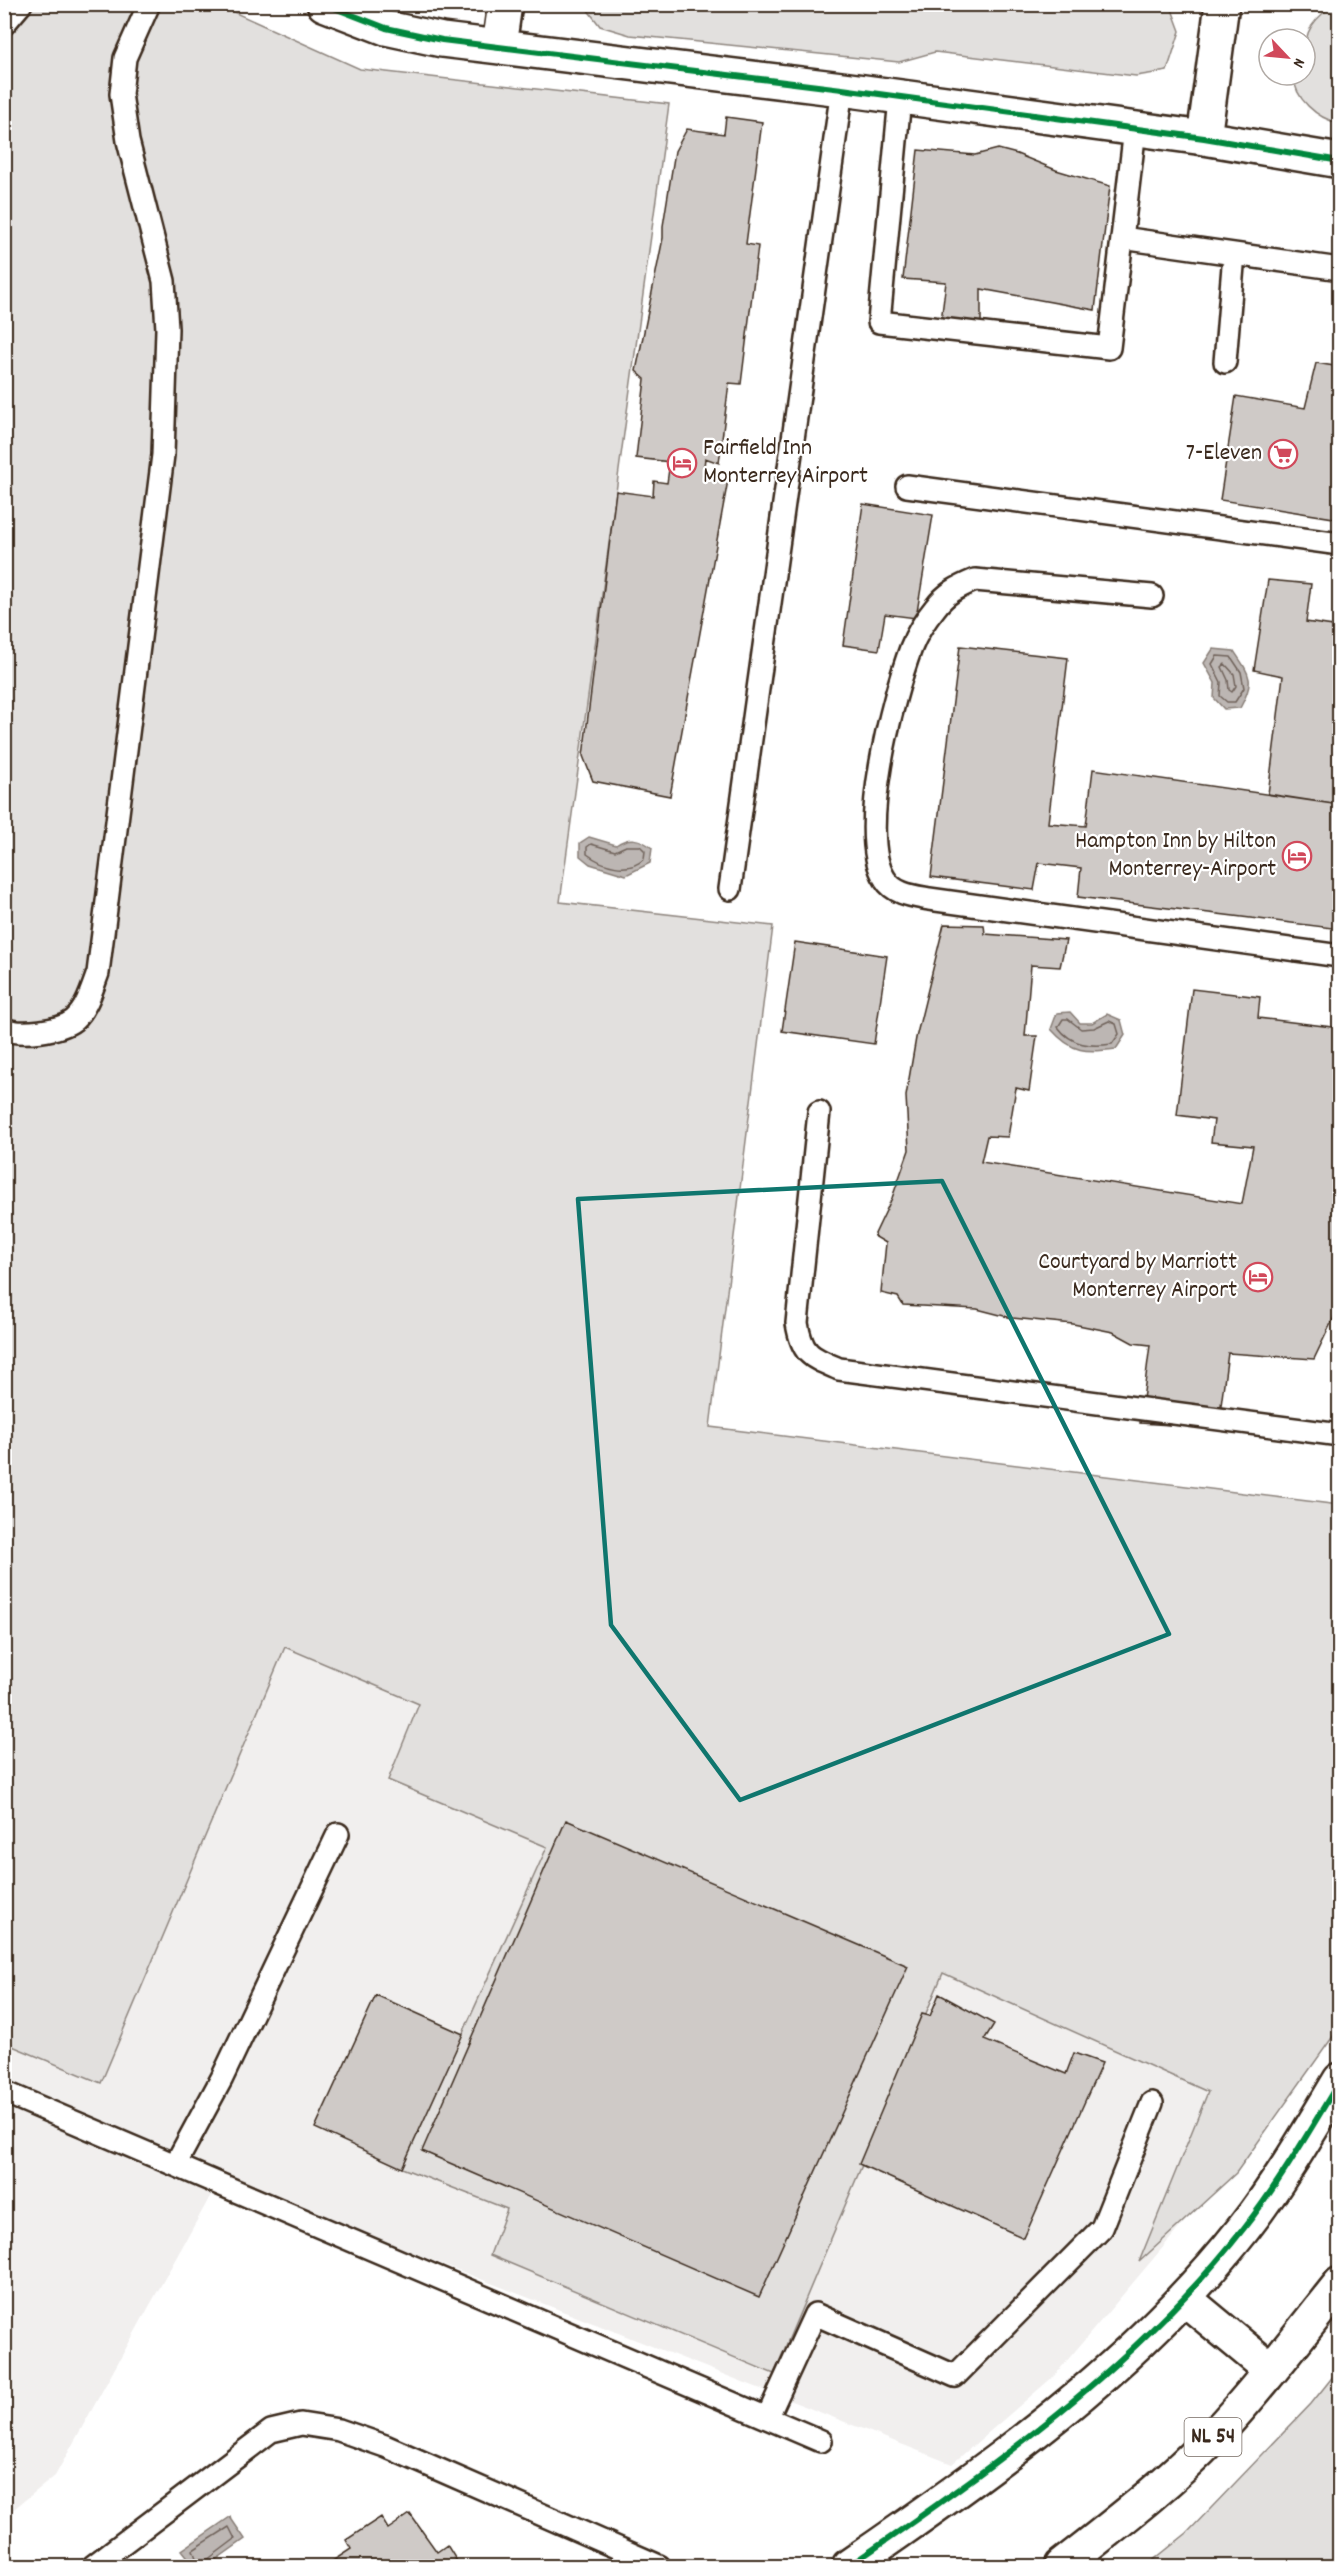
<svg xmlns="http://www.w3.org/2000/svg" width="1344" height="2571" viewBox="0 0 1344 2571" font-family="Dekko,sans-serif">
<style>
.built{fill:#f1efee}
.green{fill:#e2e0de;stroke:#8e857e;stroke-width:1.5}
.water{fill:#bcb6b3;stroke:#887e77;stroke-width:1.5}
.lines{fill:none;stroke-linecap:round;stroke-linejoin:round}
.shore{stroke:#6f625a;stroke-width:1.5}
.building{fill:#cfcac7;stroke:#3b2a1e;stroke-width:1.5}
.lane-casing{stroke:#3b2a1e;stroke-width:26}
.street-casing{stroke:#3b2a1e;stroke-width:38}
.highway-casing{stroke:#3b2a1e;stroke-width:38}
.lane{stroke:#fff;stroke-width:21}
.street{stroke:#fff;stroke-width:33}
.highway{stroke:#fff;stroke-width:33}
.cycleway-casing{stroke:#fff;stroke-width:10}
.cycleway{stroke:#00873e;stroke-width:6}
.marked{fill:none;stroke:#0f766e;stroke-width:4.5;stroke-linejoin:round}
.labels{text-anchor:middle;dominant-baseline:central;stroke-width:4.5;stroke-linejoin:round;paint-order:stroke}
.shield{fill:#fff;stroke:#766a62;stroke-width:1.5}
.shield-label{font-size:22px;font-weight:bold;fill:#3b2a1e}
.poi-label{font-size:24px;fill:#3b2a1e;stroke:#fff;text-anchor:end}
</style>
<rect width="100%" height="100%" fill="#fff"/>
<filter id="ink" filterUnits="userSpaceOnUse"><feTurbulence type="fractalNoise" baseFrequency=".0167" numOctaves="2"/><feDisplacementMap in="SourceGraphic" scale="12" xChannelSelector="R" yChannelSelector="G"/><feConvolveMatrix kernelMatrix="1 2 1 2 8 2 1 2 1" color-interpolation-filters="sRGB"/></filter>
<g filter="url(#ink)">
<!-- built -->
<path class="built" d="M5,1503l1287,592 -238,281 -102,88 -731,-287 -166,299 -50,40z"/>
<!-- green -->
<path class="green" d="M1170,4l10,27 -13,40 -31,5 -201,-24 -36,10 -269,-27 -30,-9 -16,-21z
M4,5h214l142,64 309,35 -109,798 213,24 -63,501 629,78v523l-103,145 -97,89 69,-170 -265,-119 -169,401 -284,-119 17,-46 -105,-41 145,-321 -159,-67 31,-76 -134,-57 -184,436 -96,-40z
M1333,5h6v118c-21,-4 -46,-25 -45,-48h11c0,-36 -3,-47 28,-70z
M1339,2369v197h-193l41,-33 124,-129z"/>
<!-- water -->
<path class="water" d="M1213,649l21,2c17,25 21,30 6,57l-16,1 -10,-11 1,-15 -11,-20z
M589,837l27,8c13,-9 24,-7 36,3l-2,15 -24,12 -36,-11 -10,-8v-13z
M1070,1012l10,11h12l15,-9 14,6 4,15 -9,14c-30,4 -44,4 -65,-20l6,-16z
M230,2517l15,22 -38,27h-12l-13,-16z"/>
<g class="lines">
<!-- shore -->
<path class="shore" d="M1217,656l14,1 10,15 3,16 -9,14h-8l-7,-6 1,-14 -9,-18z
M1225,664l9,10 2,12 -4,6 -3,-2 -1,-10 -6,-13z
M591,844l24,7 11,-5h14l5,5 -1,8c-16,15 -41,7 -57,-5v-7z
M1063,1019h5l13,10 13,-1 15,-7 7,3 3,10 -7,10c-21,3 -40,2 -54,-17z
M199,2566l-6,-16 36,-23 6,12 -28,21 -2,6"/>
</g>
<!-- building -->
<path class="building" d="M726,117l36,5 -16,122 12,2 -17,138 -12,-1 -10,80 -14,-5 -2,18 25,4 -58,316 -77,-15 -10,-25 33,-265 37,5 1,-15 13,2 3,-21 -34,-4 9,-79 -9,-8 27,-133v-12l12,-75 12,-22 37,5z
M998,149l19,5 39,16 54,16 -15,124 -114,-21v38l-40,-6 5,-39 -43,-3 15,-129 57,5z
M1316,363l24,4v152l-120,-19 16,-104 69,12z
M863,504l70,11 -17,103 -31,-4 -6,36 -36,-5z
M1268,580l43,4 -5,38 34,5v178l-72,-11 15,-118 -29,-6z
M960,646l108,12 -20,165 38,3 7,-57 247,36v124l-262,-32 3,-29 -42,-5 -5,27 -103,-13z
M944,924l40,1 1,9 81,6 -6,27 -29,-2 -6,71h12l-8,55 -13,-3 -8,49 -21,-1 -6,26 261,42 11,-58 -42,-4 3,-22 -37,-5 15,-126 68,8 -2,21 82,10v247l-4,38 -22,46 -86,-6 -10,75 -78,-5 10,-78 -17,-2 -20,-11 -40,-8 -61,-6 -35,-9 -74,-4 -5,-8 -17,-4 5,-50 -12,-7 18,-38 17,-48 -3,-54 10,-58z
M795,942l92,14 -13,88 -92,-13z
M566,1820l342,146 -149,331 -337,-146z
M939,1994l55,30 -10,16 82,34 8,-21 28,10 -78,175 -165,-74 63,-150 8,2z
M376,1995l87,39 -61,134 -87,-40z
M410,2514l27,38 10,-7 13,21h-135l26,-17 -5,-9 35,-23 7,12z"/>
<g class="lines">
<!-- lane casing -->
<g class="lane-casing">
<path id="lane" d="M4,24l17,-20
M900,98l-21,224 230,26 26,-219
M1122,238l218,31
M1225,362l9,-108
M907,486l433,58
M1152,596l-177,-16c-17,7 -29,13 -40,28 -9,11 -19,27 -24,40 -18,48 -55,188 -26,231 9,15 28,17 44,20l411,57
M730,889l112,-800
M4,1029c17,7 56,2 70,-9 13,-12 18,-31 24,-47l65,-518 4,-126 -3,-48 -36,-140 -7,-47 4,-36 24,-54
M819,1112l-22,211c5,32 14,34 42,46l501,66
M4,2092l817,349
M175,2165l47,-87 116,-244
M768,2416l47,-102 140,62 147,-148 50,-125
M93,2566l178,-135 30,-7 38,6 46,16 274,120"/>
</g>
<!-- street casing -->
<g class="street-casing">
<path id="street" d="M324,4l62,24 56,12 400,49 362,49 136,23
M499,46l6,-42
M1204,138l18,-134
M1184,2298l87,72
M849,2566c142,-97 288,-201 395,-338 36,-46 66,-98 96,-148"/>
</g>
<!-- highway casing -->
<g class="highway-casing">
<path id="highway" d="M1062,2566c52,-41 106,-82 152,-130 45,-48 85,-101 126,-152"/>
</g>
<!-- lane -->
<use href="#lane" class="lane"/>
<!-- street -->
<use href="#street" class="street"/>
<!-- highway -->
<use href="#highway" class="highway"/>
<!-- cycleway casing -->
<g class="cycleway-casing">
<path id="cycleway" d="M324,4l62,24 56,12 400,49 362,49 136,23
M849,2566c142,-97 288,-201 395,-338 36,-46 66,-98 96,-148"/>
</g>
<!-- cycleway -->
<use href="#cycleway" class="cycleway"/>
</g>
</g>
<!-- marked area -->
<path class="marked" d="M942,1181l227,453 -429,166 -129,-175 -33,-426z"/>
<!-- icons -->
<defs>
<g id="supermarket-ring" transform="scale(1.5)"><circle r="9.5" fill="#fff" stroke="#d1495b" stroke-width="1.5"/><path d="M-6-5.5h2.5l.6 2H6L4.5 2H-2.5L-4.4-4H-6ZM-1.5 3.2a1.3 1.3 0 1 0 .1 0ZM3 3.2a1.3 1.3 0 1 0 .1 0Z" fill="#d1495b"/></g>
<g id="hotel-ring" transform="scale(1.5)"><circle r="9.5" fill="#fff" stroke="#d1495b" stroke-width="1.5"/><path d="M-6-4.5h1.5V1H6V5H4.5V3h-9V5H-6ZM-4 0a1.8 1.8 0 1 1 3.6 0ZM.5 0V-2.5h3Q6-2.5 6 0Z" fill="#d1495b"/></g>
</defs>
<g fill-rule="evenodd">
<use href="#supermarket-ring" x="1283" y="454"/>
<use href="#hotel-ring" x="682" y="463"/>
<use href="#hotel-ring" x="1297" y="856"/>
<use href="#hotel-ring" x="1258" y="1277"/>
</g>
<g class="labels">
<!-- shield labels -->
<rect class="shield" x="1184.5" y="2418" width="57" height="38" rx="4.5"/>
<g class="shield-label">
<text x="1213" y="2437">NL 54</text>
</g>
<!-- poi labels -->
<g class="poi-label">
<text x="703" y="449" text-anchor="start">Fairfield Inn<tspan x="703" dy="28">Monterrey Airport</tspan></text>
<text x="1262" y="454">7-Eleven</text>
<text x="1276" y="842">Hampton Inn by Hilton<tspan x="1276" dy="28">Monterrey-Airport</tspan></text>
<text x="1237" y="1263">Courtyard by Marriott<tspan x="1237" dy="28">Monterrey Airport</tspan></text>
</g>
</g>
<!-- margin -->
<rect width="1344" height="2571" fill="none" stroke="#fff" stroke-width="24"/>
<rect x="12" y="12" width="1320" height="2547" fill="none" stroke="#3b2a1e" stroke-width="2" filter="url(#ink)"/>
<!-- north arrow -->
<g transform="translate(1287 57) rotate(116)"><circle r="28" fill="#ffffff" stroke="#b1aaa5" stroke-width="1.5"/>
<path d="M0-4.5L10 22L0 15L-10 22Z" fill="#d1495b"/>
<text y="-9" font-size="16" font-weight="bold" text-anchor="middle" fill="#3b2a1e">N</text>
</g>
</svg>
